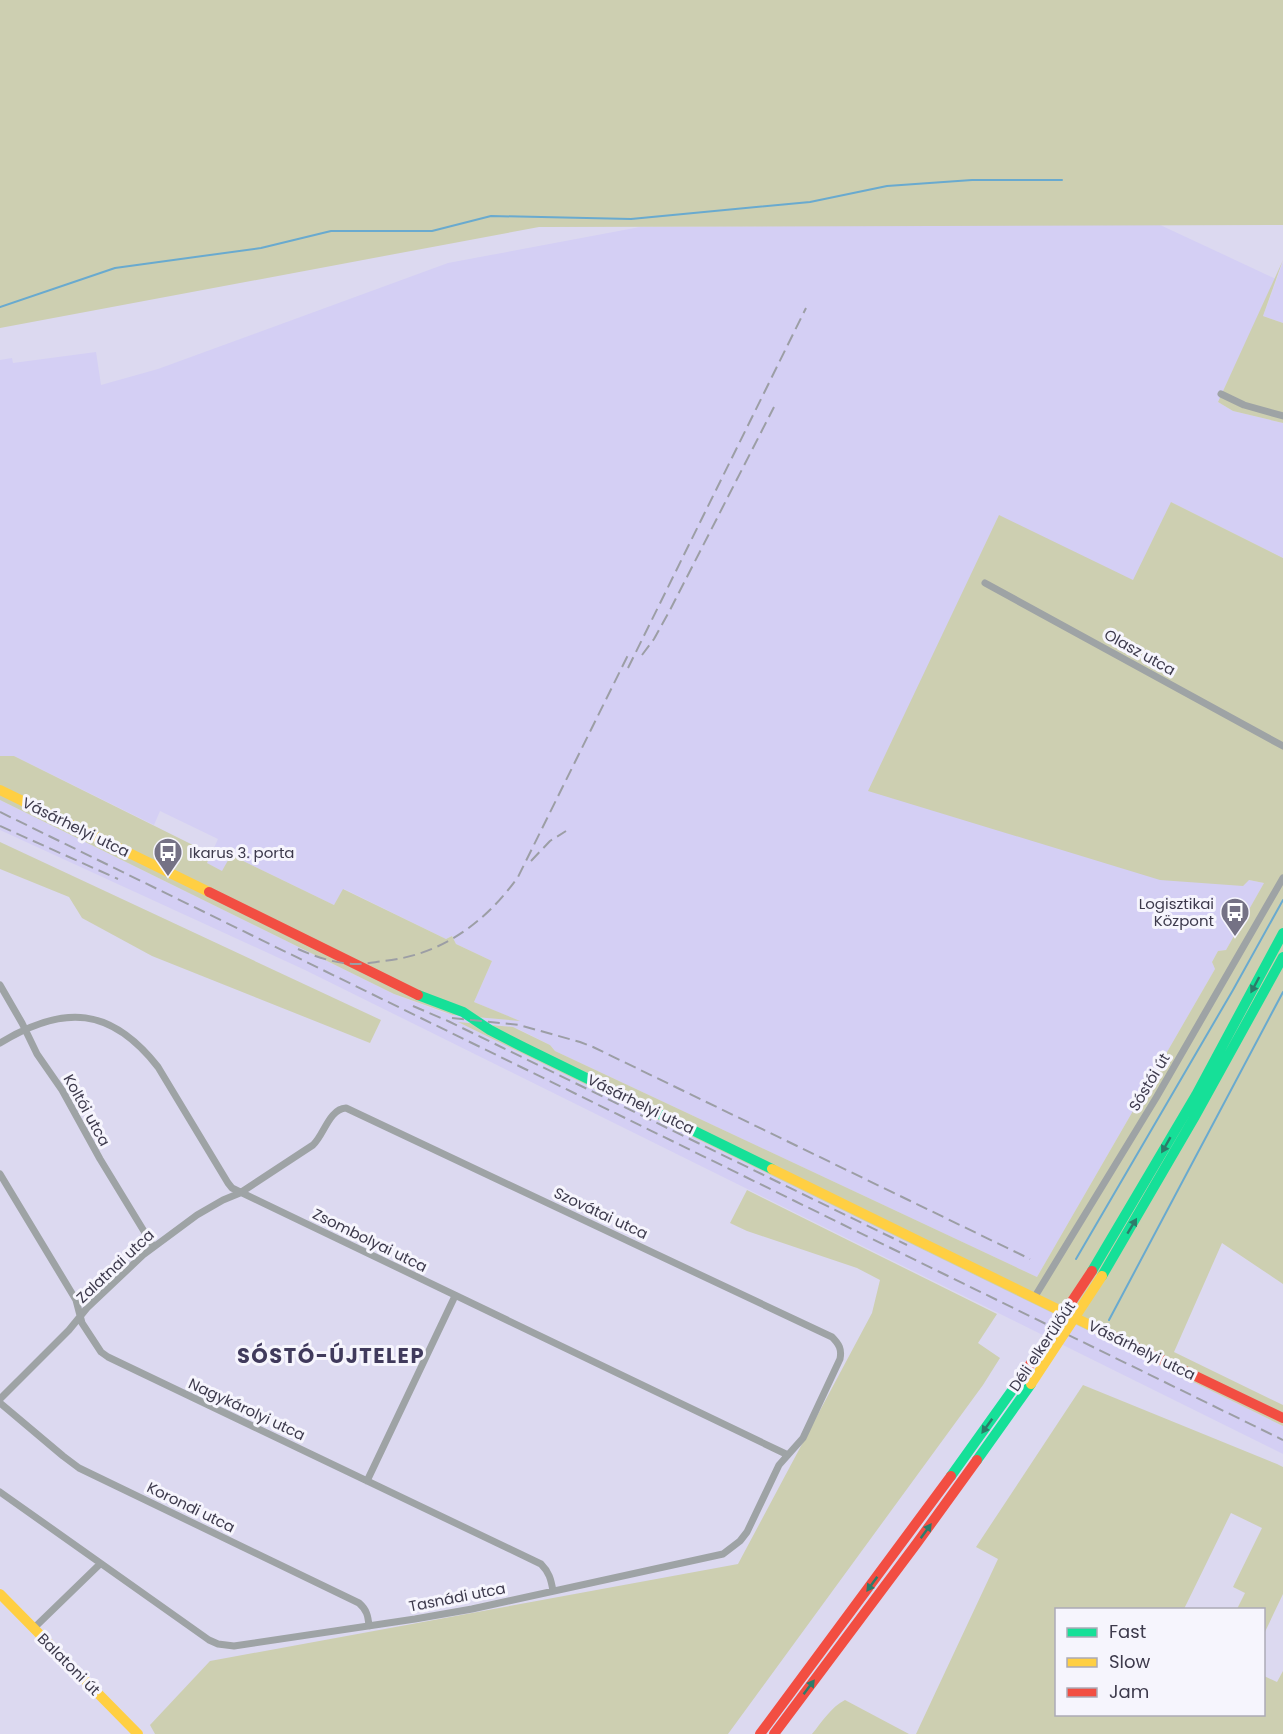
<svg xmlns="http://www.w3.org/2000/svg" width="1283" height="1734" viewBox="0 0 1283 1734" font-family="Poppins,sans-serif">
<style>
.built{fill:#d4cff4}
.green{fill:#cdcfb1}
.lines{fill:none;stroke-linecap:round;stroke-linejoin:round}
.stream{stroke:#69aacf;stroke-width:2}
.street{stroke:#9ea3a5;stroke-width:7}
.fast{stroke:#16e098;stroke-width:10}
.slow{stroke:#ffcf43;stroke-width:10}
.jam{stroke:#f24e42;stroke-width:10}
.rail{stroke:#9c9ea5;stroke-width:2;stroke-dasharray:12 6;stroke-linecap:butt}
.slow-bridge{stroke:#ffcf43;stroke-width:10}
.jam-bridge{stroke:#f24e42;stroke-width:10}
.oneway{fill:#2d7c6a}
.labels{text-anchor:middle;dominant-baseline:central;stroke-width:6;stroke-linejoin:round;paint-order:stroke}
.street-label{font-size:15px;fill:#3d3a4c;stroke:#f6f5fd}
.poi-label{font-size:15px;fill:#3d3a4c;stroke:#f6f5fd;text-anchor:start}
.district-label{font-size:21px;font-weight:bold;letter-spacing:1.5px;fill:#403a5c;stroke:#f6f5fd}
</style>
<rect width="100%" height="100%" fill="#dcd9f0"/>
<!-- built -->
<path class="built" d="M1158,224l118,55 -58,123 15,9 50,12v135l-112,-56 78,378 15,3 -38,67 -8,1 -6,11 3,7 -178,308 -482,-226 -5,-6 -32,-16 -20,-4 -38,-2 823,403v28l-978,-484 -305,-140v-30l394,194 51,19 18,3 54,4 -43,-18 18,-41 -36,-17 -4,-8 -6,3 -102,-50 -10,16 -103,-50 -8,17 -16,-9 11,-24 -58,-28 -6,14 -140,-69h-14v-396l12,-2 1,5 83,-11 5,33 57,-16 290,-106 192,-36z
M1283,262v61l-20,-7z"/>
<!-- green -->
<path class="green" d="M0,0h1283v225l-744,2 -539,101z
M1283,260l-20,56 20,7v100l-50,-12 -15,-9z
M1171,502l112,56v726l-61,-41 -48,109 109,53v21l-825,-404 55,5 37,18 5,6 482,226 178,-308 -3,-7 6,-11 8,-1 38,-67 -15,-3 -6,6 -83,-6 -292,-89 131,-276 134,65z
M0,756h14l197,98 -4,9 15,8 9,-16 103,50 9,-16 103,50 6,-3 4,8 36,17 -18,41 46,19 -67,-6 -59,-21 -394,-194z
M0,842l381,178 -11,23 -218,-87 -70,-38 -13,-21 -69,-28z
M747,1190l250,124 -19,29 22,15 -17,27 -255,349h-573l-5,-9 60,-64 528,-97 134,-251 8,-33 -23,-12 -110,-37 -17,-8z
M1083,1385l194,79 6,3v127l-19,40v-24l-27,-1 8,-16 -12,-6 29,-59 -31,-15 -47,96 -128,1v104h208v-38l13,6 6,-11v63h-367l82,-175 -22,-12z
M845,1700l64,34h-97c10,-12 19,-27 33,-34z"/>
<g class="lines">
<!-- stream -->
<path class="stream" d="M0,307l115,-39 146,-20 70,-17h101l59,-15 140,3 179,-17 77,-16 85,-6h90
M1076,1259l157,-269 50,-90
M1109,1320l174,-328"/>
<!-- street -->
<path class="street" d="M1221,394l23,11 39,11
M985,583l298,163
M0,985l22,38 15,31 25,36 38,69 53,87
M0,1043c64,-39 111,-36 158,24l70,116 4,5 556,267
M0,1174l76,126 6,23 19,29 7,5 433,207c8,8 10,15 12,27
M1034,1298l122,-200 127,-220
M0,1399l69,-69 18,-22 56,-53 54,-40 26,-15 17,-7 73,-48c11,-10 16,-36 33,-37l486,229c7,7 10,12 8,22l-37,79 -24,27 -32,67 -7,9 -17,13 -251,55 -57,10 -181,27 -16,-2 -9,-4 -209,-148
M0,1403l63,53 16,12 280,135c8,7 9,13 10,23
M367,1481l88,-185
M34,1628l66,-64"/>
<!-- fast -->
<path class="fast" d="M418,995l45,17 27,18 33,17 249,122
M1092,1271l104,-176 87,-162
M1102,1276l92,-158 89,-161
M977,1460l54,-76
M951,1476l70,-98"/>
<!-- slow -->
<path class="slow" d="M0,790l209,102
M772,1169l334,164
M0,1594l138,140"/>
<!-- jam -->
<path class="jam" d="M209,892l209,103
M1106,1333l177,85
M760,1734l191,-258
M774,1734l143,-191 60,-83"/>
<!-- rail -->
<path class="rail" d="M642,655l12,-16 16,-29 104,-203
M628,668l178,-360
M0,812l1283,628
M0,826l118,53
M531,861l19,-20 16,-10
M298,949c18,8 39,15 58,15 9,0 19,-2 28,-3 57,-6 101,-38 134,-84l110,-222
M413,1006l35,15 459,224
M452,1018l67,7 61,17 13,5 437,212"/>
<!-- slow-bridge -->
<path class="slow-bridge" d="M1031,1384l71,-108"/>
<!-- jam-bridge -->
<path class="jam-bridge" d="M1021,1378l71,-107"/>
</g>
<!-- one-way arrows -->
<defs><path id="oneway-solid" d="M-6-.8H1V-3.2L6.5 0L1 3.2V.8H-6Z" transform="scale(1.5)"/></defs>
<g class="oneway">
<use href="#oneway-solid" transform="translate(1255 985) rotate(118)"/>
<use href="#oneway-solid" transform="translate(1166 1145) rotate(120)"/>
<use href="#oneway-solid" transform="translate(1132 1226) rotate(-59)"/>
<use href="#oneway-solid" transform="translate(987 1426) rotate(126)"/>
<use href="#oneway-solid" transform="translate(926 1531) rotate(-54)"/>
<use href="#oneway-solid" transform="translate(872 1584) rotate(126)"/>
<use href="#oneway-solid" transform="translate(809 1687) rotate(-53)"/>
</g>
<!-- icons -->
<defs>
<g id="bus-pin" transform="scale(1.5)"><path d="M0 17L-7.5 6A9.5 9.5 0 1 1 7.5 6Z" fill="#757285" stroke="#f6f5fd"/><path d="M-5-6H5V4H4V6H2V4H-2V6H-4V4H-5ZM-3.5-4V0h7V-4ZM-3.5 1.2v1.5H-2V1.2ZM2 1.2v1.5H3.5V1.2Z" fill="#fff"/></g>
</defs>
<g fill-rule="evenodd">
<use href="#bus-pin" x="168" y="852"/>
<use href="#bus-pin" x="1235" y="912"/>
</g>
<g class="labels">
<!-- street labels -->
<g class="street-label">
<text transform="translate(1140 652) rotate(29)">Olasz utca</text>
<text transform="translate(76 827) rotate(26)">Vásárhelyi utca</text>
<text transform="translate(1149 1082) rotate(-59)">Sóstói út</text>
<text transform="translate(641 1104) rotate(26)">Vásárhelyi utca</text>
<text transform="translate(87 1110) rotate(61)">Koltói utca</text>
<text transform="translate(601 1213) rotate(25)">Szovátai utca</text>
<text transform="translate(370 1240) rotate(26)">Zsombolyai utca</text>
<text transform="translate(115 1266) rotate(-43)">Zalatnai utca</text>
<text transform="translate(1042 1346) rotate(-56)">Déli elkerülőút</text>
<text transform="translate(1142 1350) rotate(26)">Vásárhelyi utca</text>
<text transform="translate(247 1409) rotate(25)">Nagykárolyi utca</text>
<text transform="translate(191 1507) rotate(26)">Korondi utca</text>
<text transform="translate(457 1597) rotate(-11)">Tasnádi utca</text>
<text transform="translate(69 1664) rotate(45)">Balatoni út</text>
</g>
<!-- poi labels -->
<g class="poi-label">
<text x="189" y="852">Ikarus 3. porta</text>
<text x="1214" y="903" text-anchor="end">Logisztikai<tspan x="1214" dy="17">Központ</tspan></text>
</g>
<!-- district labels -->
<g class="district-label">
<text x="331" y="1355">SÓSTÓ-ÚJTELEP</text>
</g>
</g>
<!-- legend -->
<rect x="1055" y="1608" width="210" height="108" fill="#f6f5fd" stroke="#acaab6" stroke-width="1.5"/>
<rect x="1067" y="1628" width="30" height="9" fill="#16e098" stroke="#acaab6" stroke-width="1.5"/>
<text x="1109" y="1638" font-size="18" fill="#3d3a4c">Fast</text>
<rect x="1067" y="1658" width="30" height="9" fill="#ffcf43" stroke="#acaab6" stroke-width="1.5"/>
<text x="1109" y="1668" font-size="18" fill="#3d3a4c">Slow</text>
<rect x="1067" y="1688" width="30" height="9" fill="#f24e42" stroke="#acaab6" stroke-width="1.5"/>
<text x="1109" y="1698" font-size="18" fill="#3d3a4c">Jam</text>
</svg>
